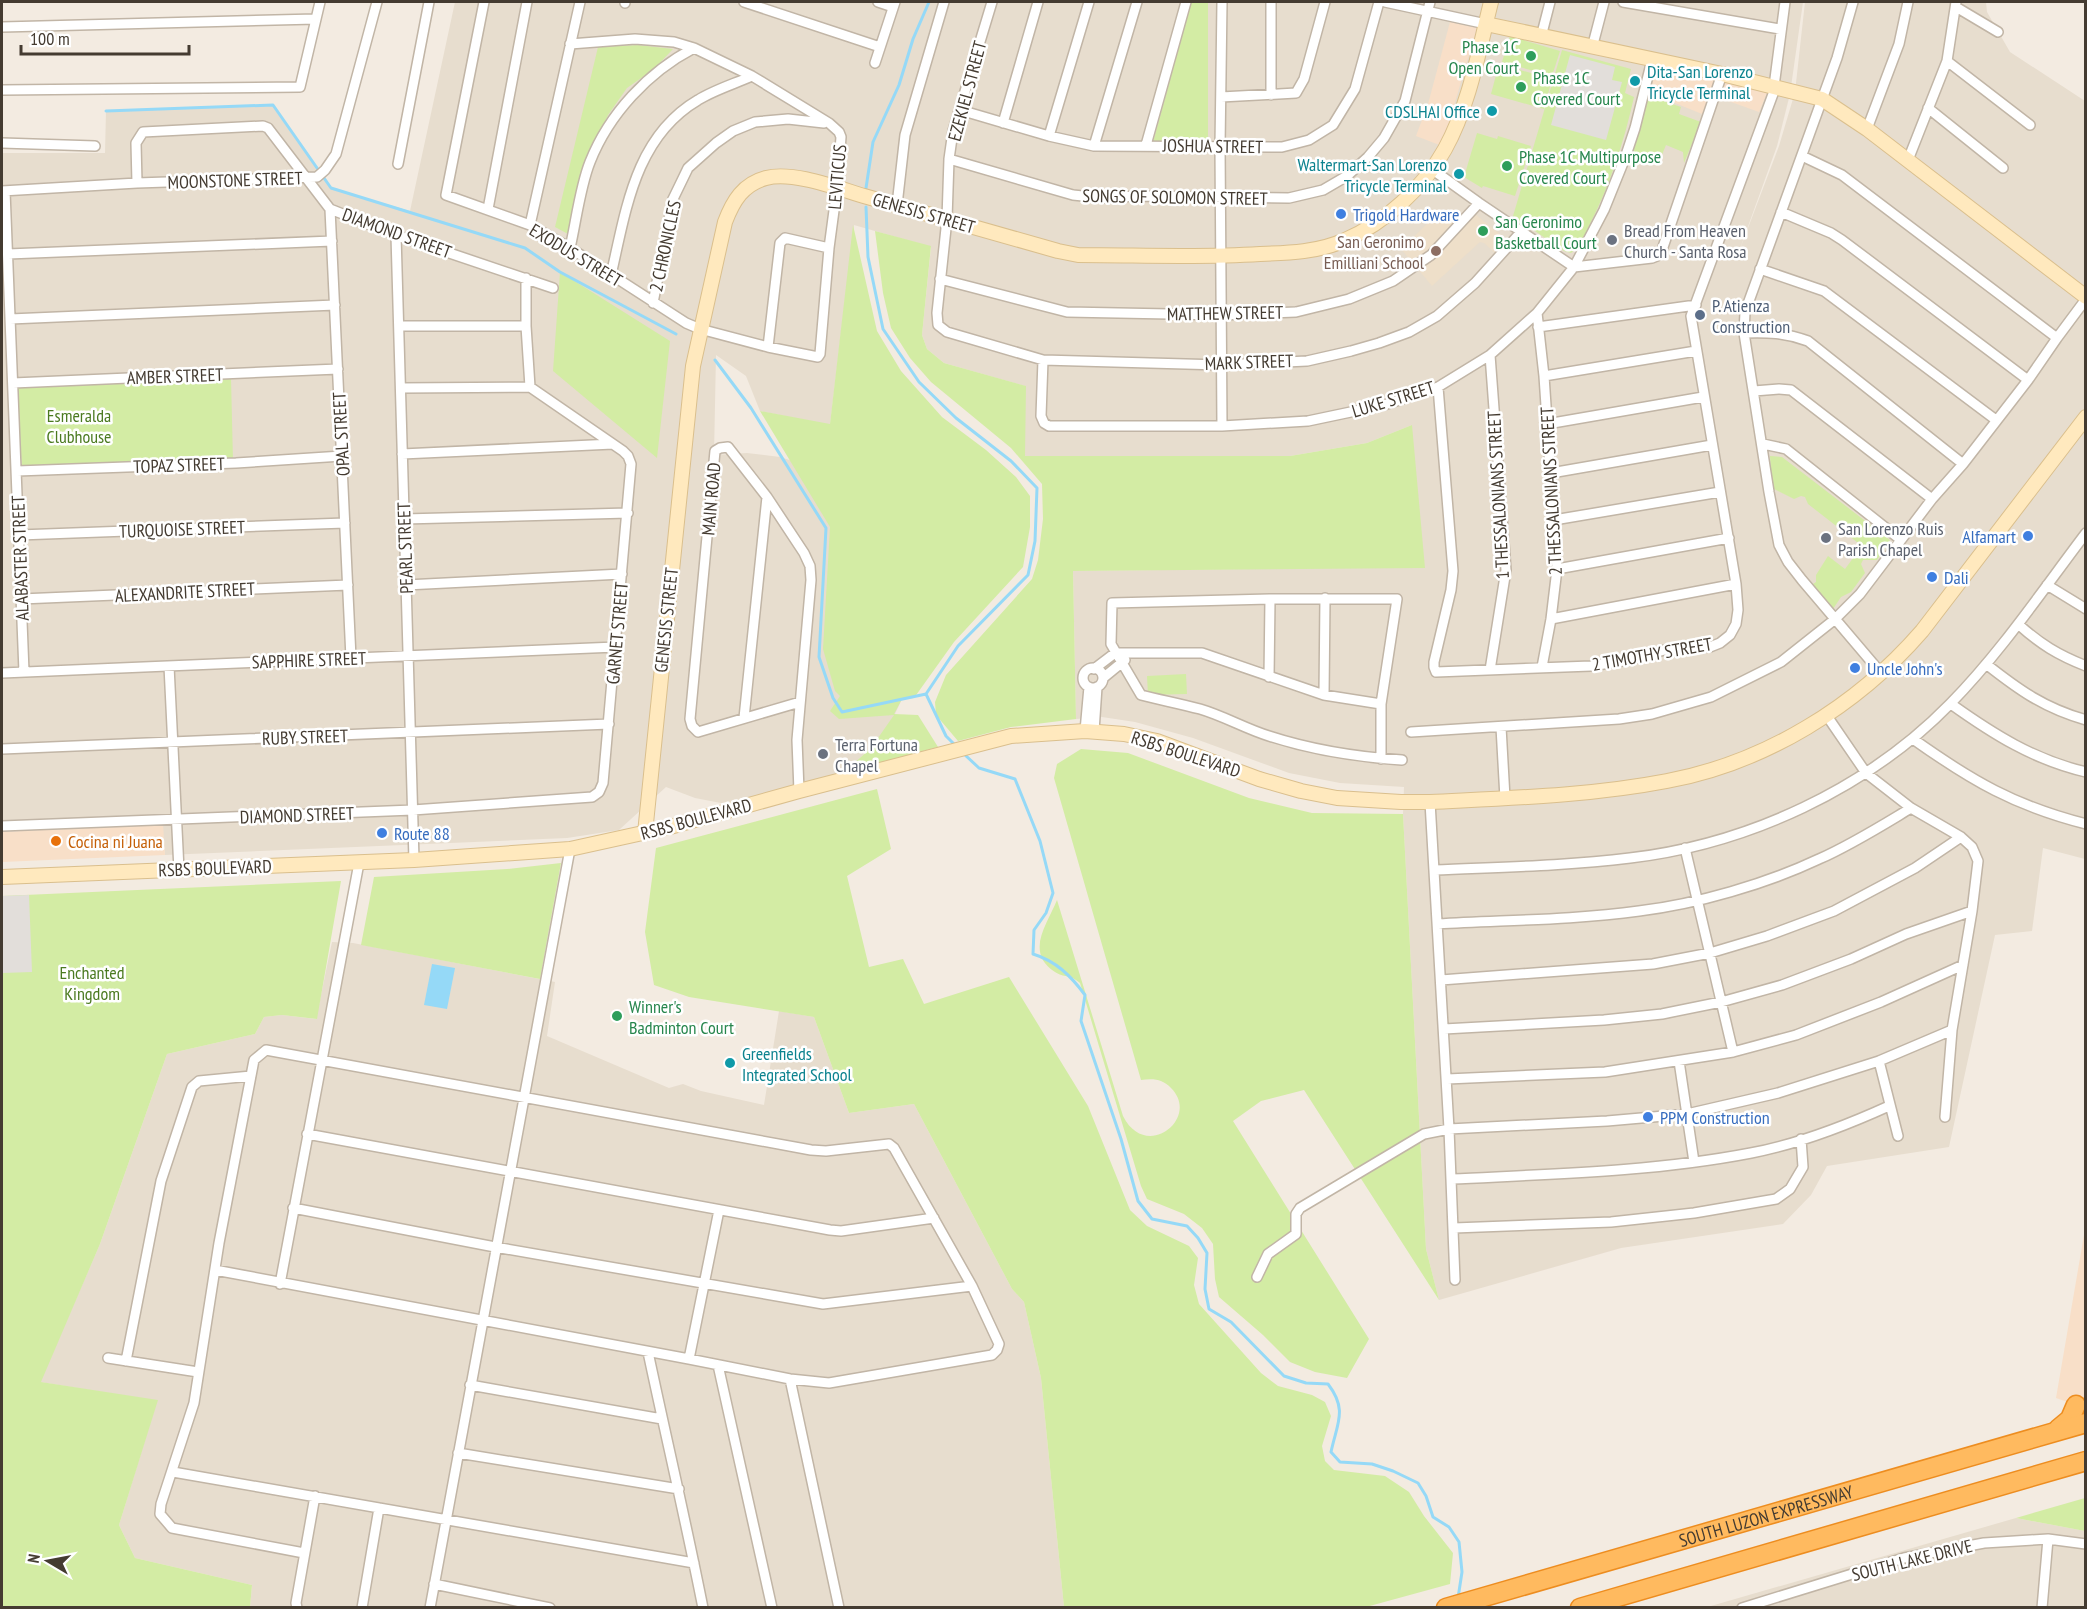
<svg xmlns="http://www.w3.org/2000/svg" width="2087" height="1609" viewBox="0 0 2087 1609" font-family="'PT Sans Narrow',sans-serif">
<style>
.residential{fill:#e7ddce}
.commercial{fill:#f8dfc8}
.education{fill:#eedfc9}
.green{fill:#d3eca4}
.parking{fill:#e2deda}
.water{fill:#95d9f7}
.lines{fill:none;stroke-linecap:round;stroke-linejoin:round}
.stream{stroke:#95d9f7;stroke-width:3}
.street-casing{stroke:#c1b5a6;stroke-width:12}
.secondary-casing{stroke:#dabf8d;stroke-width:16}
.highway-casing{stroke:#ed8d20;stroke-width:21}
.street{stroke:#fff;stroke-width:9}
.secondary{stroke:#ffe9be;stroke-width:14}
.highway{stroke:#ffba5f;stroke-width:18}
.leisure-dot{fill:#2e9e5b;stroke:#fff;stroke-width:2}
.culture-dot{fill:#0f9aa8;stroke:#fff;stroke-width:2}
.shop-dot{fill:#3f7fe0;stroke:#fff;stroke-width:2}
.worship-dot{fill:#6b7280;stroke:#fff;stroke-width:2}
.education-dot{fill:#8d6e63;stroke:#fff;stroke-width:2}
.service-dot{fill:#5c6f8a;stroke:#fff;stroke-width:2}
.food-dot{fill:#e8710a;stroke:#fff;stroke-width:2}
.labels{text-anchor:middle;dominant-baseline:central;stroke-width:5;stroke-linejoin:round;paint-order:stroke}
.leisure-label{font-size:18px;fill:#27864d;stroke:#fff;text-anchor:start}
.culture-label{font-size:18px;fill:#0d838f;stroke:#fff;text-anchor:start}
.street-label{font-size:18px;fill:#443b31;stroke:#fff}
.shop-label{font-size:18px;fill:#366cbe;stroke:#fff;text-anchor:start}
.worship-label{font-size:18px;fill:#5b616d;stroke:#fff;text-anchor:start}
.education-label{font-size:18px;fill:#785e54;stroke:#fff;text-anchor:end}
.service-label{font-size:18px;fill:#4e5e75;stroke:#fff;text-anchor:start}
.park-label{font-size:18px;fill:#4b7a20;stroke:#fff}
.food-label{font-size:18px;fill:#c56008;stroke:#fff;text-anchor:start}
</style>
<rect width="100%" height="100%" fill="#f3ebe1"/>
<!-- residential -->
<path class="residential" d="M455,2h1348l-13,92 -13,52 -40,111 42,-111 16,-54 10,-90h181l1,10 23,40 75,49v758l-42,-11 -11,83 -37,4 -46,212 -122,19 -16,29 -28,29 -162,24 -182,52 -13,-51 -23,-435 1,-27 -64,-4 -51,-10 -96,-35 -58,-16 -33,-5 -26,2 -3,-148 177,-2 162,-144 -45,18 -77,13h-265v-70l-81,-23 -17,-14 -5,-14 9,-88 -77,-22 -24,200 -70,-14 -14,-35 -30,-21 -2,100 33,-2 33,4 31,10 95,224 -15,31 -20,26 -27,24 -27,16 -60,16h-31l-31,-6 -29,-11 -47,43 -52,8 -402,17 -3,-31 -160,8v-679h103l1,-42 167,-6 58,83 79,23z
M332,942l21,1 202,39 -8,54 122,52 14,-4 18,7 63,14 15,-94 35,6 35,96 65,-9 98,185 12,13 17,76 23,229h-814l2,-22 -117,-27 -16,-33 38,-124 -117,-19 60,-138 67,-190 88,-20 9,-17 18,-2 34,4z
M2016,1518l69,13v76l-381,1z"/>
<!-- commercial -->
<path class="commercial" d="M1450,22l27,6 -35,118 -26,-10 12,-32z
M1654,72l72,8 41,13 -8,19 -39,-14 -18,16 -54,-22z
M163,824l2,31 -163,7v-30z
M2085,1229v173l-9,3 -20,-7z"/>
<!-- education -->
<path class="education" d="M1448,214l13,17 14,-17 31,25 -11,14 -11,-10 -4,-1 -48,44 -31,-37 29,-28 6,-4z"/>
<!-- green -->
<path class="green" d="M1191,2h17v145l-56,-1z
M1510,36l50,15 -8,25 -50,-14z
M638,45l35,4 -19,20 -27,19 -19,27 -22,48 -18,71 -13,-7 43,-180z
M1562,50l69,19 -6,24 9,4c-10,45 -24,88 -45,129 -5,10 -9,21 -18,27l-7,-2 -51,-35z
M1499,64l53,15 -8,30 -53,-15z
M1649,96l32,11 -2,7 22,8 -17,41 -1,-11 -17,-7 -7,17 -26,-11z
M1477,133l20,6 -3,9 4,-12 33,10 -16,50 -32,-10 -1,2 -18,-11z
M853,225l24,106 24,40 41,46 44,33 30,27 14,19v31l-7,40 -69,75 -40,56 -12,1 -8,15 24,1 20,32 -94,25 27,-24 23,-33 -55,4 -9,-8 10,-15 -5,-5 -12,-42 7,-122 -70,-116 70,13z
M875,231l56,15 -9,89 5,14 17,14 82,23 -1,70h265l77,-13 45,-18 13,143 -352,3 3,148 -65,8 -53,14 -22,-26 -1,-13 11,-27 86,-96 6,-19 5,-41 -1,-35 -31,-36 -80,-66 -21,-24 -19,-30 -8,-35z
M560,272l110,69 -13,117 -104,-87z
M231,378l2,83 -211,8 -5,-83z
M1770,456l12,1 108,83 -13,20h-14l-2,4 4,9 -14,19 -10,5 -8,12 -20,-25 3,-2v-7l12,-19 17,13 17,-23 -54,-42 -3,-7 -4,-1 -7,3 -22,-11z
M1186,674l1,20 -39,1 -1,-19z
M1081,749l47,4 121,45 63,15 91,1 23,435 13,51 -135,-210 -43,11 -28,20 136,218 -22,39 -32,-6 -25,-10 -27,-27 -44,-38 -4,-18 -2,-35 -11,-16 -18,-14 -37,-15 -6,-13 -61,-203c-10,-9 -16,-5 -25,-11 -31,-20 -7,-49 2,-72l66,216c23,46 78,2 48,-28 -8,-9 -18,-10 -30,-8l-87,-302 3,-14z
M877,789l14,60 -44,27 22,91 34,-8 21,45 85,-27 79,129 42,104 17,16 42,20 9,12 -4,27 5,19 62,69 17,13 34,9 13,7 6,14 -9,30 3,15 9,9 51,6 24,16 15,24 29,37 -3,31 -84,23h-302l-23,-229 -17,-76 -12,-13 -98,-185 -65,9 -35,-96 -125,-20 -35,-12 -9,-53 11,-84z
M561,863l-21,116 -179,-34 13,-68 133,-8z
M341,881l-24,138 -35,-4 -18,2 -9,17 -88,20 -67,190 -59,138 117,18 -39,125 16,33 117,27 -2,22h-248v-711z
M2085,1498v33l-69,-13z"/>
<!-- parking -->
<path class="parking" d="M1570,55l45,12 -3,13 10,2 -16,58 -55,-15z
M29,895l3,77 -30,1v-77z"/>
<!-- water -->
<path class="water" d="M432,964l23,4 -8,41 -23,-4z"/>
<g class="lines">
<!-- stream -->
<path class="stream" d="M106,111l167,-6 58,83 194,60 35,24 116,62
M866,188l7,-46 26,-57 14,-46 16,-37
M866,207l2,50 15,72 36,53 37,36 55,43 26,27 -2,53 -7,34 -70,71 -32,48 20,42 9,9
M715,360l36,48 75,120 -7,129 14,41 9,14 84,-18
M964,754l15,14 36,11 25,62 13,52 -7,20 -12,17 -1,24c23,7 38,22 52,41l-4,26 40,118 17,62 14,18 35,7 11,12 9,15 -2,36 4,20 22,13 53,54 22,7 22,1c20,26 9,39 3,68l9,10 32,2 21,7 25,12 8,13 7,21 16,10 10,15 3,30 -4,26"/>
<!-- street casing -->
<g class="street-casing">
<path id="street" d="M484,2l-38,193 84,30 40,23 116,75 14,6 68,18 50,10 2,-3 9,-106 8,-60 4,-51 -2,-5 -10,-9 -77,-47 -58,-28 -20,-6 -39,-3 -65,5
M744,2l136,45
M878,2l15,5
M992,2l-39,129 -4,28 -2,60 -10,94 1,12 9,7 96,28 178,5 86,-4 44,-10 28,-8 30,-11 28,-16 38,-33 47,-52
M1385,2l101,22
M1623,2l157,27
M1853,2l-16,56 -92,254 -1,21 25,159 10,53 9,17 14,18 79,93
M625,3v-1
M1956,7l42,25
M2,27l314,-8
M1541,37l9,-35
M1592,48l12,-46
M1947,61l83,64
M875,63l20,-61
M2,90l298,-3 20,-85
M1271,95v-93
M1221,97l75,-4 8,-14 21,-77
M1928,108l75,60
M960,110l89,26 45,10 188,1 27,-7 24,-15 22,-36 24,-87
M1003,123l35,-121
M1867,129l32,-85 9,-42
M1049,136l40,-134
M2,143l93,3
M1146,145l40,-143
M1094,146l43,-144
M1802,156l40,19 215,163
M949,159l124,36 29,3 34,-2 153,2 34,-8 24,-14 21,-19 16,-19 21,-37 25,-99
M1908,160l39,-99 9,-59
M398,164l31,-162
M1433,170l46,33 95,64
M137,183l-1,-40 7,-11 120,-6 5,2 62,81 66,26 157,53
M2,191l135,-8 180,-6 8,-7 11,-16 41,-152
M5,191l19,481
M897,205l8,-70 39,-133
M330,209l21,449
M488,209l39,-207
M1781,212l50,21 11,7 186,140
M530,225l50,-223
M396,235l18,625
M570,248c6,-26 10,-61 20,-86 19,-48 58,-90 104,-114
M8,254l324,-13
M1574,267l78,-9 5,-2 5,-6 60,-176
M1760,269l64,22 172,129
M611,275c15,-65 24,-138 87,-175 16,-10 36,-16 54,-24
M940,279l127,33 154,3 75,-3 53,-13 44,-18 38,-26 48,-52
M653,303l20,-104 15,-31 28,-25 17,-12 22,-9 33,-3 36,4
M1537,313l7,63 13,193 -6,50 -9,48
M10,319l325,-14
M399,326h127
M1538,327l158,-22
M1744,333c23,-1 42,0 64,8l155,123
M768,347l12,-104 5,-5 44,10
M1490,355l16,215 -16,100
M1043,360l-2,56 3,7 5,3h173l86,-5 76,-16 54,-18 52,-32 47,-42 37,-46 30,-57 21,-52 10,-30 17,-68
M1544,376l152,-25
M13,383l325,-14
M1438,387l15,184 -2,19 -17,72v5l2,5 155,-6 38,-6 39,-11 42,-2 10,-4 10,-8 6,-11 2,-14 -2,-26 -45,-268 82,-222 12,-92
M401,388l129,-1
M1754,391l25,-2 12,1 141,109
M1547,424l156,-27
M1222,426l-2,-280 2,-144
M1763,444l23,5 115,91
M402,454l211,-10
M17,471l219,-8 106,-7
M1551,473l161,-28
M404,519l224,-6
M1554,520l166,-28
M19,535l326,-12
M1557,569l172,-31
M406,585l216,-11
M2047,585l39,24
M21,599l327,-14
M1551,619l185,-35
M2018,624c22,20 40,31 68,42
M1986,664c33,26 58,44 100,56
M169,666l10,204
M1083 678a10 10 0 1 1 20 0a10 10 0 1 1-20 0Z
M1094,669l21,-16h87l122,42 57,9
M2,673l614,-26
M1269,677l1,-78
M1103,678l22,-18
M1324,695l1,-97
M1951,704c42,30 83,56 135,68
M1827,716l39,57 45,35 50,29 11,10 6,14 -6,50 -20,119 -7,87
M744,718l23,-221
M1501,727l4,71
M1085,731l4,-44
M1094,731l3,-44
M1411,732l208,-13 33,-5 59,-17 70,-35 53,-42 26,-26 72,-95 31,-35 65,-84 29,-42 29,-39
M1913,739c59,42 102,67 173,85
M2,749l607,-25
M1381,759v-55l16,-105h-127l-158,4 -1,41 30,51c20,5 40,9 59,14 24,7 46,20 69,27 43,14 88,21 133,24
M799,791l-2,-51 14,-160 -1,-14 -6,-13 -37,-56 -39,-50 -8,1 -5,3 -25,268 2,7 6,6 102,-30
M1430,802l19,327 6,151
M2,826l411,-16 179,-13 7,-5 4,-9 28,-319 -3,-8 -5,-5 -93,-64 -4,-61v-48
M1685,848l48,204
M1435,870c65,-3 130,-4 195,-12 118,-14 237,-69 320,-154 51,-52 92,-113 136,-171
M1438,924c67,-4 135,-4 201,-13 58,-7 127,-27 180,-52 32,-14 62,-33 92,-51
M1441,980l212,-16 57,-11 57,-17 67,-25 81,-43 46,-31
M1444,1029l160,-9 58,-6 59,-12 61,-17 69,-26 55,-25 66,-23
M1679,1061l15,101
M1879,1061l19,75
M1447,1079l158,-7 128,-20 63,-17 85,-33 82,-37
M307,1134l523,96 11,1 93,-13
M1452,1179c100,-5 200,-7 299,-26 48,-9 94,-27 138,-47
M293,1208l202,39 328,57 149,-18
M1454,1228l157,-6 83,-9 82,-14 14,-10 13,-22 -2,-28
M215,1270l474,89 101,20 39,4 163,-28 5,-5 2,-6 -27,-58 -78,-138 -5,-4 -63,7 -15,-1 -545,-100 -12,10 -35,183 -25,160 -33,101 -1,10 12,14 132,25
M1257,1277l11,-23 28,-20v-20l4,-6 124,-74 25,-5 158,-8 80,-7 91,-21 101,-32 73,-31
M280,1284l79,-421
M648,1352c18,85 38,170 55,256
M108,1358l90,14
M689,1359l30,-149
M126,1361l35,-180 31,-94 7,-6 52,-5
M718,1365l54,243
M790,1379l49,229
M470,1385l192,34
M458,1453l221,36
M173,1472l521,91
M434,1584l116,24
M297,1608l-1,-5 19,-107
M362,1608l17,-100
M430,1608c45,-254 94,-506 140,-759
M1742,1608l162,-50 80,-15 64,-4 38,5
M2042,1608l6,-69"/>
</g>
<!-- secondary casing -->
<g class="secondary-casing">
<path id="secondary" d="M1486,24l236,50 100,25 45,30 219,168
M645,833l48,-467 32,-144c8,-21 18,-38 41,-44 27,-7 71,10 98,18 65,18 129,37 194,55l20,4c61,0 121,3 182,-1 29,-1 59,-2 85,-14 40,-17 79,-53 100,-91 24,-43 34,-99 46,-147
M2,877l412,-17 156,-11 100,-22 129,-36 212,-55 74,-5 39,3 33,7 102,38 42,12 36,7 64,4h29c79,-4 159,-6 237,-21 98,-18 190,-75 255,-150l164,-214"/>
</g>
<!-- highway casing -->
<g class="highway-casing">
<g id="highway">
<path d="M2058,1429l12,-10 6,-14"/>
<path id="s1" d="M1446,1608l640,-185"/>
<path d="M1580,1608l506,-147"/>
</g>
</g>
<!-- street -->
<use href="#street" class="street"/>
<!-- secondary -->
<use href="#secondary" class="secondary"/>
<!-- highway -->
<use href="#highway" class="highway"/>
</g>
<!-- markers -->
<g class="leisure-dot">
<circle cx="1531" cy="56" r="6"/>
<circle cx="1521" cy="87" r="6"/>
<circle cx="1507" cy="166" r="6"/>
<circle cx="1483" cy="231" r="6"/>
<circle cx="617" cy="1016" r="6"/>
</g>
<g class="culture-dot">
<circle cx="1635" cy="81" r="6"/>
<circle cx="1492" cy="111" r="6"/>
<circle cx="1459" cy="174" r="6"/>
<circle cx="730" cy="1063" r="6"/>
</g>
<g class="shop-dot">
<circle cx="1341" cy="214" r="6"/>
<circle cx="2028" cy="536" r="6"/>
<circle cx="1932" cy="577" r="6"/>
<circle cx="1855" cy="668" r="6"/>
<circle cx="382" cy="833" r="6"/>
<circle cx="1648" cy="1117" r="6"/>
</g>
<g class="worship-dot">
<circle cx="1612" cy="240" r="6"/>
<circle cx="1826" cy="538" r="6"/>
<circle cx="823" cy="754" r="6"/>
</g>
<circle class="education-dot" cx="1436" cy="251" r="6"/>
<circle class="service-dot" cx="1700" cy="315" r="6"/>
<circle class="food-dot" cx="56" cy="841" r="6"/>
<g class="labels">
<!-- leisure labels -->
<g class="leisure-label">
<text x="1519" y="46" text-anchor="end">Phase 1C<tspan x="1519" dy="21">Open Court</tspan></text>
<text x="1533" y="77">Phase 1C<tspan x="1533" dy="21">Covered Court</tspan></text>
<text x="1519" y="156">Phase 1C Multipurpose<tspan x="1519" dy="21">Covered Court</tspan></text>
<text x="1495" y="221">San Geronimo<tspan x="1495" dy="21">Basketball Court</tspan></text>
<text x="629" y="1006">Winner's<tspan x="629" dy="21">Badminton Court</tspan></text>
</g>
<!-- culture labels -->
<g class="culture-label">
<text x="1647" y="71">Dita-San Lorenzo<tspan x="1647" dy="21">Tricycle Terminal</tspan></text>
<text x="1480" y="111" text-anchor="end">CDSLHAI Office</text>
<text x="1447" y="164" text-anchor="end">Waltermart-San Lorenzo<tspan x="1447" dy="21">Tricycle Terminal</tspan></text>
<text x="742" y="1053">Greenfields<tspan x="742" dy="21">Integrated School</tspan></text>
</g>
<!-- street labels -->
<g class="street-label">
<text transform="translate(967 91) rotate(-75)">EZEKIEL STREET</text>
<text transform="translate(1213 146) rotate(1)">JOSHUA STREET</text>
<text transform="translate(837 177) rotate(-85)">LEVITICUS</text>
<text transform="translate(235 180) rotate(-2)">MOONSTONE STREET</text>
<text transform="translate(1175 197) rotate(1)">SONGS OF SOLOMON STREET</text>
<text transform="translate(924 213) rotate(16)">GENESIS STREET</text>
<text transform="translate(397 233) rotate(20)">DIAMOND STREET</text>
<text transform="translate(665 246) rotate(-78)">2 CHRONICLES</text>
<text transform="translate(576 255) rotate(31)">EXODUS STREET</text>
<text transform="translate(1225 313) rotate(-1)">MATTHEW STREET</text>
<text transform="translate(1249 362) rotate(-2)">MARK STREET</text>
<text transform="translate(175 376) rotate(-2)">AMBER STREET</text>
<text transform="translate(1393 399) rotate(-17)">LUKE STREET</text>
<text transform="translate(341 434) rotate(-93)">OPAL STREET</text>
<text transform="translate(179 465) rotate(-2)">TOPAZ STREET</text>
<text transform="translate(1551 491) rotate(-93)">2 THESSALONIANS STREET</text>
<text transform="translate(1498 495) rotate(-93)">1 THESSALONIANS STREET</text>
<text transform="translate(711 499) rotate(-85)">MAIN ROAD</text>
<text transform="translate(182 529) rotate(-2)">TURQUOISE STREET</text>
<text transform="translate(405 548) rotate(-92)">PEARL STREET</text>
<text transform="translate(20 558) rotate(-92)">ALABASTER STREET</text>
<text transform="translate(185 592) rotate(-3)">ALEXANDRITE STREET</text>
<text transform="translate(666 620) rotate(-84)">GENESIS STREET</text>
<text transform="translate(617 633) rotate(-85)">GARNET STREET</text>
<text transform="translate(1652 654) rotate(-10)">2 TIMOTHY STREET</text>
<text transform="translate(309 660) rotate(-2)">SAPPHIRE STREET</text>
<text transform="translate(305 737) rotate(-2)">RUBY STREET</text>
<text transform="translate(1186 754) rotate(18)">RSBS BOULEVARD</text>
<text transform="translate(297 815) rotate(-2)">DIAMOND STREET</text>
<text transform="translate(696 819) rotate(-15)">RSBS BOULEVARD</text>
<text transform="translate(215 868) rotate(-2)">RSBS BOULEVARD</text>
<text stroke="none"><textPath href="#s1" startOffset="333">SOUTH LUZON EXPRESSWAY</textPath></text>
<text transform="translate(1912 1560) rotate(-14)">SOUTH LAKE DRIVE</text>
</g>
<!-- shop labels -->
<g class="shop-label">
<text x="1353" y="214">Trigold Hardware</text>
<text x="2016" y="536" text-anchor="end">Alfamart</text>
<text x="1944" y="577">Dali</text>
<text x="1867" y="668">Uncle John's</text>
<text x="394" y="833">Route 88</text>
<text x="1660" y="1117">PPM Construction</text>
</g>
<!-- worship labels -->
<g class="worship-label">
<text x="1624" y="230">Bread From Heaven<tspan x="1624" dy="21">Church - Santa Rosa</tspan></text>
<text x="1838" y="528">San Lorenzo Ruis<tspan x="1838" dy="21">Parish Chapel</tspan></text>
<text x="835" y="744">Terra Fortuna<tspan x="835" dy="21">Chapel</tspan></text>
</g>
<!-- education labels -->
<g class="education-label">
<text x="1424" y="241">San Geronimo<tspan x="1424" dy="21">Emilliani School</tspan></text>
</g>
<!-- service labels -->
<g class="service-label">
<text x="1712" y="305">P. Atienza<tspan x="1712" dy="21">Construction</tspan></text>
</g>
<!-- park labels -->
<g class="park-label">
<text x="79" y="415">Esmeralda<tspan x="79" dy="21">Clubhouse</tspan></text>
<text x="92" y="972">Enchanted<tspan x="92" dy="21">Kingdom</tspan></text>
</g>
<!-- food labels -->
<g class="food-label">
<text x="68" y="841">Cocina ni Juana</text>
</g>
</g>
<!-- border -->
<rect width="2087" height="1609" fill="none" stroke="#443b31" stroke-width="6"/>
<!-- north arrow -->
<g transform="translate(48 1561) rotate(280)" stroke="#ffffff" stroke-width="4.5" paint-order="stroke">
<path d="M0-4.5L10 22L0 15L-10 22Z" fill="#443b31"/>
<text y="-9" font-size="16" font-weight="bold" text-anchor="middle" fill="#443b31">N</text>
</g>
<!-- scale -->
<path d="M21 45v9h168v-9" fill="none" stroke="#443b31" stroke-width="3"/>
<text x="30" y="45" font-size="18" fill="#443b31" stroke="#ffffff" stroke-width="4.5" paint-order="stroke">100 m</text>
</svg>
